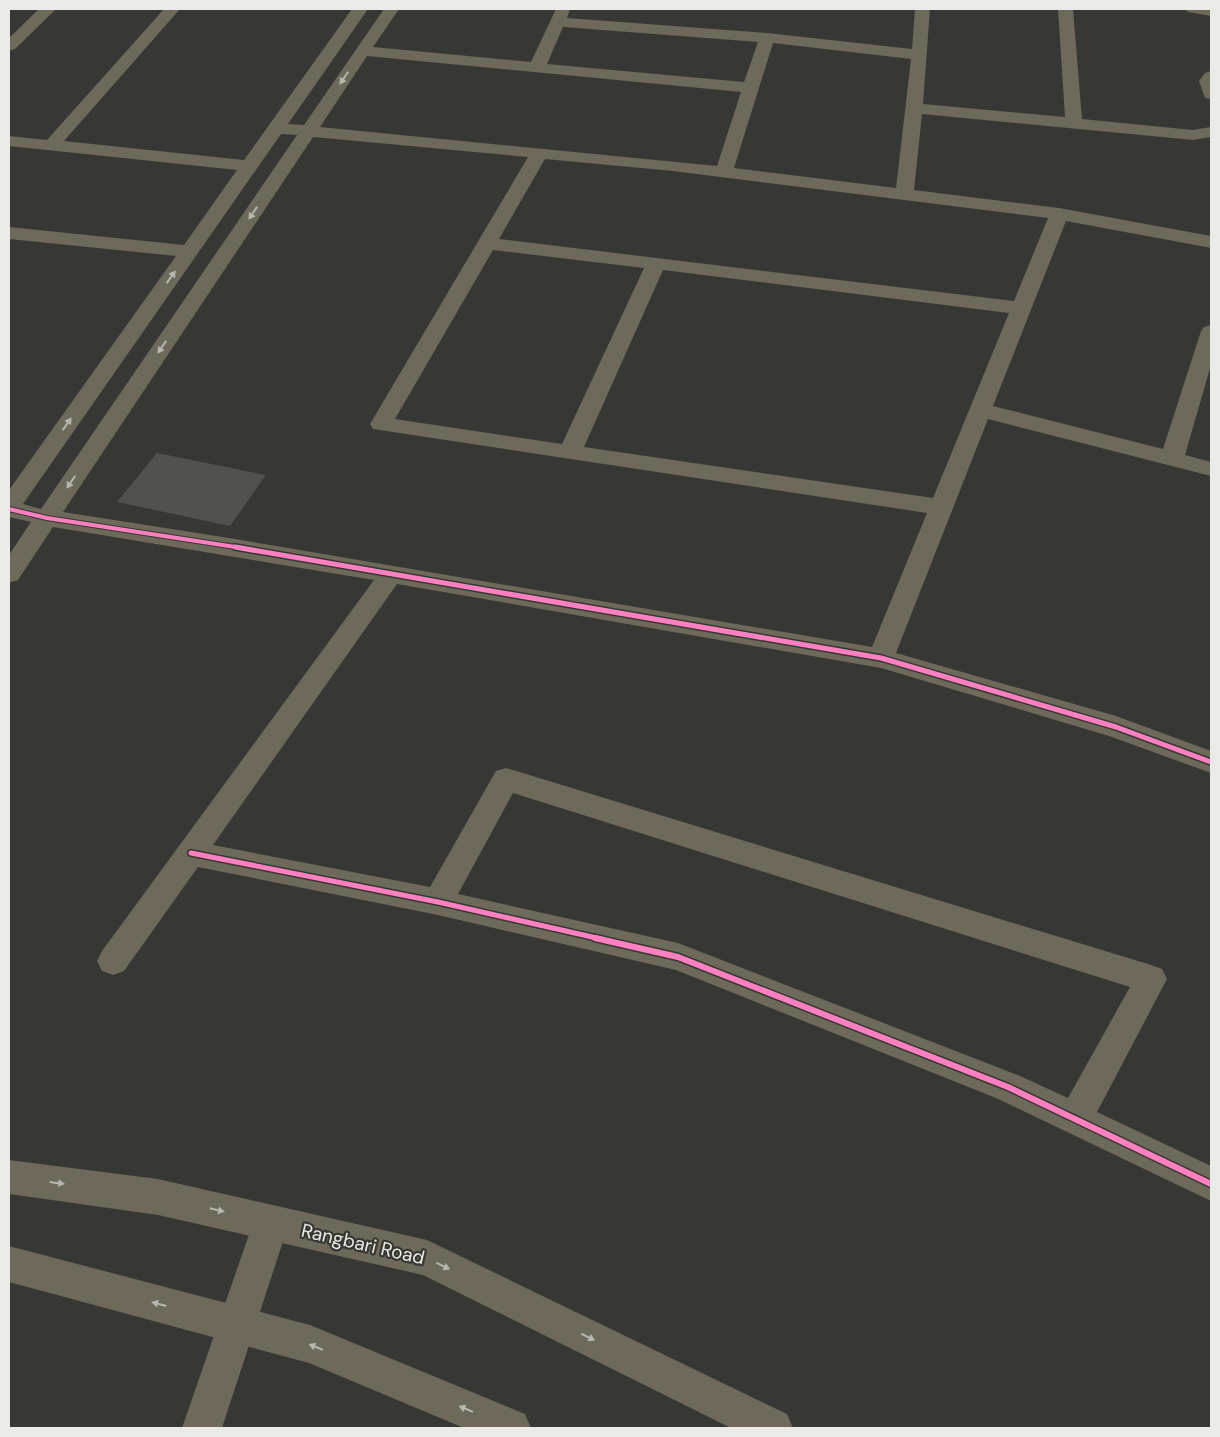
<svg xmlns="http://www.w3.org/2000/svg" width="1220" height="1437" viewBox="0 0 1220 1437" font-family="'DM Sans',sans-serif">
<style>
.building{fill:#515150}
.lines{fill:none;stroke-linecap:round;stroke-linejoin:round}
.minor{fill:#6d695b;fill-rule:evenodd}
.tertiary{fill:#6d695b;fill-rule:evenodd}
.cycleway-far2-casing{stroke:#383832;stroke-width:6}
.cycleway-far1-casing{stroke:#383832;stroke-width:8}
.cycleway-casing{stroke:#383832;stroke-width:9}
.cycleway-far2{stroke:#ff80c0;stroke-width:4}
.cycleway-far1{stroke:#ff80c0;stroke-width:5}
.cycleway{stroke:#ff80c0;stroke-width:6}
.oneway{fill:#b8b6ae}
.labels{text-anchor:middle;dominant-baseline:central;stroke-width:4.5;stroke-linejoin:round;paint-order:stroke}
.near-street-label{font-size:19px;fill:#eaeae6;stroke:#383832}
</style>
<rect width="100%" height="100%" fill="#373733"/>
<!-- building -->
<path class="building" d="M157,453l109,22 -36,51 -113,-24z"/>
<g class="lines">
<!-- minor -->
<path class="minor" d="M39,9h17l-41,40 -6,2v-13z
M164,9h16l-116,132 180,19 108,-151h16l-80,115 16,1 80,-116h15l-26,38 158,15 25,-53h14l-3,9 200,15 145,16 3,-40h15l-7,95 142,13 -7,-108h15l9,110 111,11 18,-3v10l-18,3 -271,-26 -8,76 145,18 152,28v12l-145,-27 -73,185 170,43 38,-118 3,-4 7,-2v40l-26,90 26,7v14l-223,-57 -92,234 220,63 95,35v22l-102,-37 -228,-68 -484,-84 -184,261 217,42 66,-116 10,-3 645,197 11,4 5,10 -70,133 114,54v35l-215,-103 -320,-128 -238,-55 -240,-48 -74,104 -11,4 -11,-4 -5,-10 5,-10 272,-371 -321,-53 -35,53 -9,3v-28l22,-33 -22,-5v-27l167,-234 -167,-17v-12l175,18 53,-75 -228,-24v-10l38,4zM563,27l195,15 -14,40 -197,-18zM773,43l138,16 -15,129 -162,-20zM367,56l374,36 -24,74 -397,-39zM281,134l16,1 -256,374 -18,-5zM313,137l215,20 -158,267 3,5 554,84 -55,134 -643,-109 -166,-26zM545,159l128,12 375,47 -34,83 -515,-62zM493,250l151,18 -82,176 -167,-25zM663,270l346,43 -76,185 -349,-51zM513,793l617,194 -62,111 -48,-22 -342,-133 -220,-49z
M1185,9h26v7l-23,-4z
M1211,71v28l-6,-1 -6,-17 6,-8z
M271,1205l13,5 5,13 -67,205h-40l71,-205 5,-13z"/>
<!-- tertiary -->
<path class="tertiary" d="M9,1160l149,19 269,61 360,174 6,14h-62l-308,-153 -265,-60 -149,-21z
M9,1246l301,79 215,89 6,14h-67l-155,-65 -300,-81z"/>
<!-- cycleway-far2 casing -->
<g class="cycleway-far2-casing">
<path id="cycleway-far2" d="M9,509l38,9 195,30"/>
</g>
<!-- cycleway-far1 casing -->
<g class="cycleway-far1-casing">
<path id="cycleway-far1" d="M235,547l646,111 235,69 95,35
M191,853l247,49 163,37"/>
</g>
<!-- cycleway casing -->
<g class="cycleway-casing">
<path id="cycleway" d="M595,938l83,19 330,130 203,97"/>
</g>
<!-- cycleway-far2 -->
<use href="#cycleway-far2" class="cycleway-far2"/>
<!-- cycleway-far1 -->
<use href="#cycleway-far1" class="cycleway-far1"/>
<!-- cycleway -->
<use href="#cycleway" class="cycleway"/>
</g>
<!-- one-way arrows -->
<defs><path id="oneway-solid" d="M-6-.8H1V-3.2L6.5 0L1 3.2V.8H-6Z" transform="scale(1.25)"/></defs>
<g class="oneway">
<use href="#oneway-solid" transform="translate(344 78) rotate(124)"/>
<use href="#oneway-solid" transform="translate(253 213) rotate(124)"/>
<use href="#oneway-solid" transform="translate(171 277) rotate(-55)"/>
<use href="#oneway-solid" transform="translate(162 347) rotate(124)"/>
<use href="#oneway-solid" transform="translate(67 424) rotate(-55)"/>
<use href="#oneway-solid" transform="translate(71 482) rotate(124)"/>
<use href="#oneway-solid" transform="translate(57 1183) rotate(7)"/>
<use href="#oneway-solid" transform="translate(217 1210) rotate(13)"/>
<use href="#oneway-solid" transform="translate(443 1266) rotate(26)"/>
<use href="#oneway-solid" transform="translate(159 1304) rotate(-165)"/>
<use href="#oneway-solid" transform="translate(588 1337) rotate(26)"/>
<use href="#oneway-solid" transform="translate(316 1347) rotate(-158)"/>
<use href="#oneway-solid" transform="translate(466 1409) rotate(-157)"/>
</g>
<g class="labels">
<!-- near-street labels -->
<g class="near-street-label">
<text transform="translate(363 1244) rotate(13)">Rangbari Road</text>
</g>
</g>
<!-- border -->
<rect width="1220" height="1437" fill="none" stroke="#eaeae6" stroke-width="20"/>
</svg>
